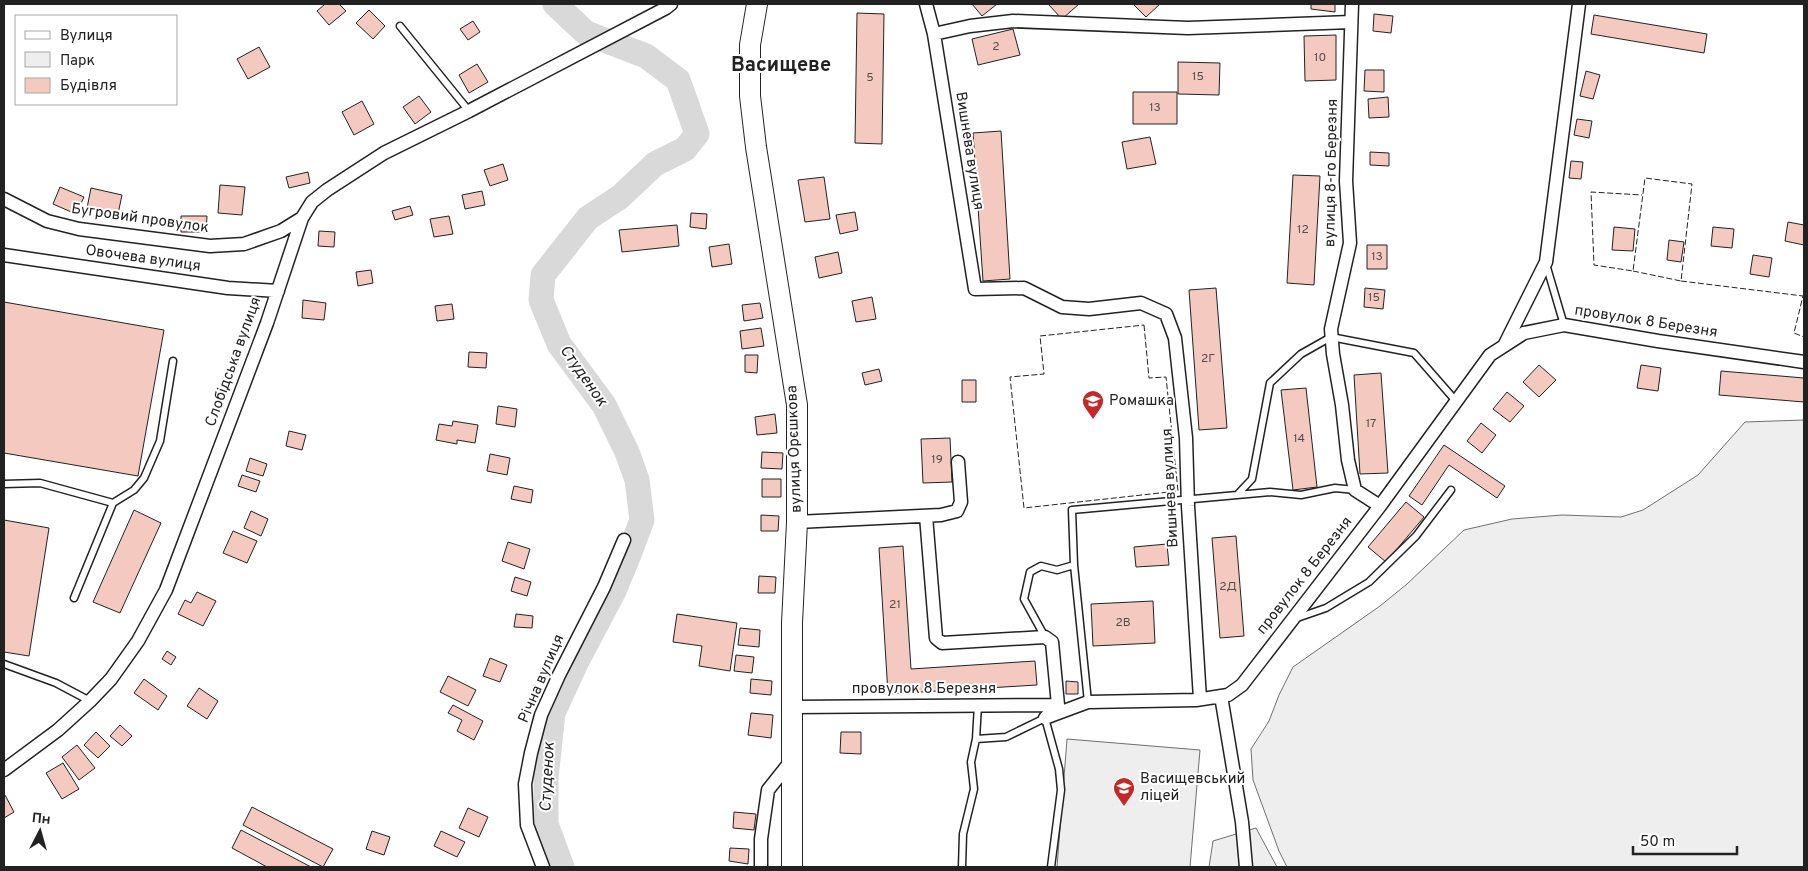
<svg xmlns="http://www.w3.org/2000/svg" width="1808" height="871" viewBox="0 0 1808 871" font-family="Overpass,sans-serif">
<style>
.green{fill:#eee;stroke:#6f6f6f}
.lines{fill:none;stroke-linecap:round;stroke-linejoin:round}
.river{stroke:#d9d9d9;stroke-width:25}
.building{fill:#f3c9c0;stroke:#222}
.service-casing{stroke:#222;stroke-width:9}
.minor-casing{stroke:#222;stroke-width:15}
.primary-casing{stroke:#222;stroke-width:22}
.service{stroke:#fff;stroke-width:6}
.minor{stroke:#fff;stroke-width:12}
.primary{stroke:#fff;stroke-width:20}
.fence{stroke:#222;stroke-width:1;stroke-dasharray:6 2.5;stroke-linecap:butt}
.labels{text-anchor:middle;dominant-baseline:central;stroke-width:4;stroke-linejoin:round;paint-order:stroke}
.number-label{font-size:12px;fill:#564c4a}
.street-label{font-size:15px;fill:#222;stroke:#fff}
.poi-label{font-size:15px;fill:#222;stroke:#fff;text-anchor:start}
.water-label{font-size:16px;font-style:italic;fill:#222;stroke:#fff}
.district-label{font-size:20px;font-weight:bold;fill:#222;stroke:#fff}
</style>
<rect width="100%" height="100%" fill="#fff"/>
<!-- green -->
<path class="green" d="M1804,420v447h-517l-8,-16 -26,-71 -2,-31 18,-28 10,-26 14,-28 87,-61 27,-22 57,-54 48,-11 50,-4 59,2 22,-7 55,-35 47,-53z
M1067,739l133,11 -10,117h-133z
M1256,828l21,39h-68l4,-26z"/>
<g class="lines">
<!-- river -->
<path class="river" d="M555,4l31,29 60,23 32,24 19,54 -12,15 -30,15 -35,33 -32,21 -45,57 -2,25 18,44 45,61 23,47 10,28 5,40 -14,37 -14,34 -38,72 -23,50 -7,65v46l16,43"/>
</g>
<!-- building -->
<path class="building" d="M325,4h14l7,7 -17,14 -12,-14z
M972,4h25l-15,12z
M1048,4h31l-17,15z
M1133,4h27l-14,13z
M1311,4h24v8l-24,-3z
M369,10l16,16 -12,13 -17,-16z
M857,13l27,1 -2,130 -27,-1z
M1374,14l19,2 -2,17 -18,-2z
M1594,15l113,19 -3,19 -113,-19z
M473,21l7,11 -12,8 -8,-11z
M1013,29l7,26 -42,10 -6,-26z
M1336,35v45l-31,1 -1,-45z
M259,47l11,20 -22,12 -11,-20z
M1178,62l42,1 -1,32 -41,-1z
M477,64l11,18 -19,11 -10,-18z
M1365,70h19v22l-20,-1z
M1586,71l14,4 -7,24 -13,-3z
M1133,92h44v32h-44z
M419,96l12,16 -16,12 -12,-17z
M1388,97l1,20 -20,1 -1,-19z
M362,101l12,23 -20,11 -12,-23z
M1577,119l15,2 -3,17 -15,-3z
M1001,131l9,148 -27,2 -10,-148z
M1150,137l6,27 -29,5 -5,-27z
M1370,152l19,1v13l-19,-1z
M1571,161l12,1 -2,17 -12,-1z
M503,164l5,16 -18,6 -6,-16z
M308,172l2,11 -21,5 -3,-11z
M1293,175l27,1 -6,109 -27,-2z
M824,177l6,42 -25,3 -7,-42z
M220,185l25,2 -3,28 -24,-2z
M60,187l24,10 -8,17 -23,-10z
M91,188l31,7 -4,19 -31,-6z
M482,191l3,14 -20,4 -3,-14z
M410,206l3,9 -18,5 -3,-9z
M855,212l3,18 -18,4 -4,-19z
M691,213l16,1 -1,15 -16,-2z
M181,216h26l-1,16h-25z
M449,216l4,18 -19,3 -4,-18z
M1788,222l16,3v20l-19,-4z
M677,225l2,21 -57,6 -3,-22z
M1614,227l21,2 -2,22 -21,-1z
M1713,227l21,2 -2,19 -21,-2z
M319,231l16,1 -1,15 -16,-1z
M1669,240l15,2 -3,20 -14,-2z
M729,244l3,20 -20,3 -3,-20z
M1367,245h20v24h-20z
M838,252l4,21 -23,5 -4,-21z
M1753,255l19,3 -3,19 -19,-3z
M371,270l2,13 -15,3 -2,-14z
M1216,288l11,140 -28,2 -10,-140z
M1365,288l20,2 -2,19 -19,-2z
M872,297l4,22 -20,3 -4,-21z
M303,300l23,3 -2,17 -22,-2z
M4,302l160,28 -26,146 -134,-23z
M760,303l3,15 -19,3 -2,-16z
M452,304l2,15 -17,2 -2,-15z
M761,328l3,18 -22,3 -2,-18z
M469,352l18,1 -1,15 -18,-1z
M745,355h13l-1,18 -12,-1z
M1539,365l17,15 -17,17 -16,-15z
M1641,365l20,3 -3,23 -21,-3z
M879,369l3,12 -17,4 -3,-12z
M1721,371l83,7v24l-85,-7z
M1381,373l7,100 -28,1 -6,-99z
M962,380h14v22h-14z
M1306,388l11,99 -24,3 -12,-100z
M1507,392l17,14 -14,16 -17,-13z
M498,406l19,3 -2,18 -19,-3z
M775,414l2,19 -20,2 -2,-18z
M453,421l25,4 -3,18 -18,-3v4l-21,-4 3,-16 13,2z
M1481,423l15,12 -14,18 -15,-12z
M289,431l17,4 -4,15 -16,-4z
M950,438l2,44 -29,1 -2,-44z
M1444,445l61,41 -8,12 -48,-33 -27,40 -13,-9z
M762,452l21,1 -1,16 -21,-1z
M490,454l20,4 -3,17 -20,-4z
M250,458l17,6 -4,12 -17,-5z
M242,475l18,6 -4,11 -18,-6z
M762,479h19v18h-19z
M514,486l19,4 -2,13 -20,-4z
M1406,502l18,15 -38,45 -18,-15z
M134,510l27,13 -41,90 -27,-11z
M251,511l17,8 -7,17 -17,-8z
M761,515l18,1 -1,15h-17z
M4,520l45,8 -20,128 -25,-4z
M233,531l24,10 -10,22 -24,-10z
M1236,536l8,100 -24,2 -8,-100z
M508,542l22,7 -6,20 -22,-8z
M1167,544l2,21 -33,2 -2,-20z
M903,546l8,123 124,-8 2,24 -149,9 -9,-146z
M759,576l17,1 -1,16h-17z
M515,577l16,5 -4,14 -16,-5z
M197,592l19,9 -13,25 -25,-12 7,-14 6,3z
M1153,601l2,42 -62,3 -2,-42z
M516,614l17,2 -1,12 -18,-1z
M677,614l60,9 -7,48 -31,-5 3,-20 -29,-4z
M740,628l20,2 -1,17 -21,-2z
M167,651l9,6 -5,8 -9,-6z
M736,655l18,2 -2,16 -18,-2z
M490,658l17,7 -7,17 -17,-6z
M448,676l28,14 -8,16 -28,-14z
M144,679l23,17 -9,14 -24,-17z
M751,679l21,2 -1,14 -21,-2z
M1066,681l12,1v12h-12z
M199,688l19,13 -11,18 -20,-13z
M453,705l30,16 -9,19 -17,-9 5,-11 -14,-7z
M751,713l22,2 -2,23 -23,-3z
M120,725l12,11 -10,10 -12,-10z
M96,732l14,14 -12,12 -14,-13z
M841,732h20v22l-21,-1z
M77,745l18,23 -16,12 -17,-23z
M63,763l16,26 -17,10 -16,-26z
M5,795l9,17 -10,6v-22z
M252,807l81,42 -10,18 -80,-42z
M468,808l20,9 -9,20 -20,-9z
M734,812l22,2 -2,16 -21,-2z
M241,830l70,37h-44l-35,-19z
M372,831l18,6 -6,18 -18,-6z
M441,831l24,11 -8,15 -23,-11z
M730,848l19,1 -1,15 -19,-3z"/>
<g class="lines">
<!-- service casing -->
<g class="service-casing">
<path id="service" d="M400,26l69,85
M1546,264l18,61
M4,484l36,-1 73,20
M1237,495l33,-3 31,3 34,-7 20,2
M74,598l39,-95 21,-13 10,-12 16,-37 13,-80
M1297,618l29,-10 43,-26 47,-46 35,-46
M1045,637l-21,-38 6,-27 11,-6 16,4 17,-5
M4,664l52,19 34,18
M1088,702l-14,-137 -2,-55 165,-15 15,-16 18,-96 31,-29 30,-17 83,16 41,47
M976,739l30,-2 39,-19 14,51 2,21 -10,77
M962,867l1,-33 11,-45 -3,-27 5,-23 2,-34"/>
</g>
<!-- minor casing -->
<g class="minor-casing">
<path id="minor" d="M926,4l8,30 41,255 49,-1 38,19 27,2 52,-6 25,11 9,24 11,100 2,68 12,193
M1352,4l-6,177 4,62 -19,86 2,25 9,51 6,55 7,30 25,16
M934,34l36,-8 43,-5 175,7 163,-6
M4,199l43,22 32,8 131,17 34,-2 37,-13 21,-13
M4,255l224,33 50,3
M1505,344l41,-82 33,-258
M926,516l10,122 6,5 103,-6 7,5 6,63
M797,522l144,-7 16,-4 4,-9 -3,-40
M1221,696l21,126 4,45
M792,707l266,-2 -13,13 43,-16 108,-2 32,-5 14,-10 138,-179 110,-151 34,-22 40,-8 94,16 146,21
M4,770l54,-40 32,-29 21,-22 27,-38 28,-51 101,-267 35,-105 10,-16 15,-12 57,-37 85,-42 197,-103 5,-4
M543,867l-16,-42 -2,-41 6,-31 10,-38 18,-40 45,-88 20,-47
M761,867v-28l7,-49 23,-29"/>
</g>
<!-- primary casing -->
<g class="primary-casing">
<path id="primary" d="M757,4l-7,41v51l6,51 41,258v117l-5,101v244"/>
</g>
<!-- service -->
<use href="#service" class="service"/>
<!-- minor -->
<use href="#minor" class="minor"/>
<!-- primary -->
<use href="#primary" class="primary"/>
<!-- fence -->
<path class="fence" d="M1633,271l48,10 11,-97 -47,-6 -12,93 -39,-6 -3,-73 51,3
M1681,281l122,15 -9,37 10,4
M1144,325l5,53 17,-1 12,114 -154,17 -14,-131 34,-3 -4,-38z"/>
</g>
<!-- icons -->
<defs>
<g id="school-pin" transform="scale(1.125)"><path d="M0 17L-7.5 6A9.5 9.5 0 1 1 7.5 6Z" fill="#c62828" stroke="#fff"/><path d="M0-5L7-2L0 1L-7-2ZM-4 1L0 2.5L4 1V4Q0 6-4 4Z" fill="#fff"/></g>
</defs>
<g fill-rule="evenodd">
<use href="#school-pin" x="1093" y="401"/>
<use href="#school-pin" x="1124" y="788"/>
</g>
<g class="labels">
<!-- number labels -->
<g class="number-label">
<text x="996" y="47">2</text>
<text x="1320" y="58">10</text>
<text x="1198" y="77">15</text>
<text x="870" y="78">5</text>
<text x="1155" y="108">13</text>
<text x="1303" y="230">12</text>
<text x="1377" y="257">13</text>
<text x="1374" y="298">15</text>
<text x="1208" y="359">2Г</text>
<text x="1371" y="424">17</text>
<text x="1299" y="439">14</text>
<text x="937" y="460">19</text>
<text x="1228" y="587">2Д</text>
<text x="895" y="605">21</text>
<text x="1123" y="623">2В</text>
</g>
<!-- street labels -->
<g class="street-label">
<text transform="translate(969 151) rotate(81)">Вишнева вулиця</text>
<text transform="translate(1332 173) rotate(-89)">вулиця 8-го Березня</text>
<text transform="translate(140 219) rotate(8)">Бугровий провулок</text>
<text transform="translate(143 259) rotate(8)">Овочева вулиця</text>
<text transform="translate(1646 322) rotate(9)">провулок 8 Березня</text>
<text transform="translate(234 362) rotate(-70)">Слобідська вулиця</text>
<text transform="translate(795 449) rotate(-92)">вулиця Орєшкова</text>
<text transform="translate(1171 488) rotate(-93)">Вишнева вулиця</text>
<text transform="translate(1305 576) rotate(-52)">провулок 8 Березня</text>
<text transform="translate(542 679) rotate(-67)">Річна вулиця</text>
<text x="924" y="689">провулок 8 Березня</text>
</g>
<!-- poi labels -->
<g class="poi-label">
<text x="1109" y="401">Ромашка</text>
<text x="1140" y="779">Васищевський<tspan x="1140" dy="17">ліцей</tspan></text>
</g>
<!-- water labels -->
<g class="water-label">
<text transform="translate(583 376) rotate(55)">Студенок</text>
<text transform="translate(548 777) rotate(-87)">Студенок</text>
</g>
<!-- district labels -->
<g class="district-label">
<text x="781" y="66">Васищеве</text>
</g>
</g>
<!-- border -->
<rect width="1808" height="871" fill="none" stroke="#222222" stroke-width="10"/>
<!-- legend -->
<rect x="15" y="15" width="162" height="90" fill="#ffffff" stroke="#a7a7a7"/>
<rect x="25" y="31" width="25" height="8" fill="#ffffff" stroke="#a7a7a7"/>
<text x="60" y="40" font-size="15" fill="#222222">Вулиця</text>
<rect x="25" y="52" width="25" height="15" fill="#eeeeee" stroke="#a7a7a7"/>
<text x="60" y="65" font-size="15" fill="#222222">Парк</text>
<rect x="25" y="78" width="25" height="15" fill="#f3c9c0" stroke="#a7a7a7"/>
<text x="60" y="90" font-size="15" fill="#222222">Будівля</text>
<!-- north arrow -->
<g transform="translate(40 831) rotate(6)" stroke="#ffffff" stroke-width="4" paint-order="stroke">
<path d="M0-4L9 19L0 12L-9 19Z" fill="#222222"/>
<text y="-8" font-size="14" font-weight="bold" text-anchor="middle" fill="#222222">Пн</text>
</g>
<!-- scale -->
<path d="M1633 846v8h104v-8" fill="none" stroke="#222222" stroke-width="2.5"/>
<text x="1640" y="846" font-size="15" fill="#222222" stroke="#ffffff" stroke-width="4" paint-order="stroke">50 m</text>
</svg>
